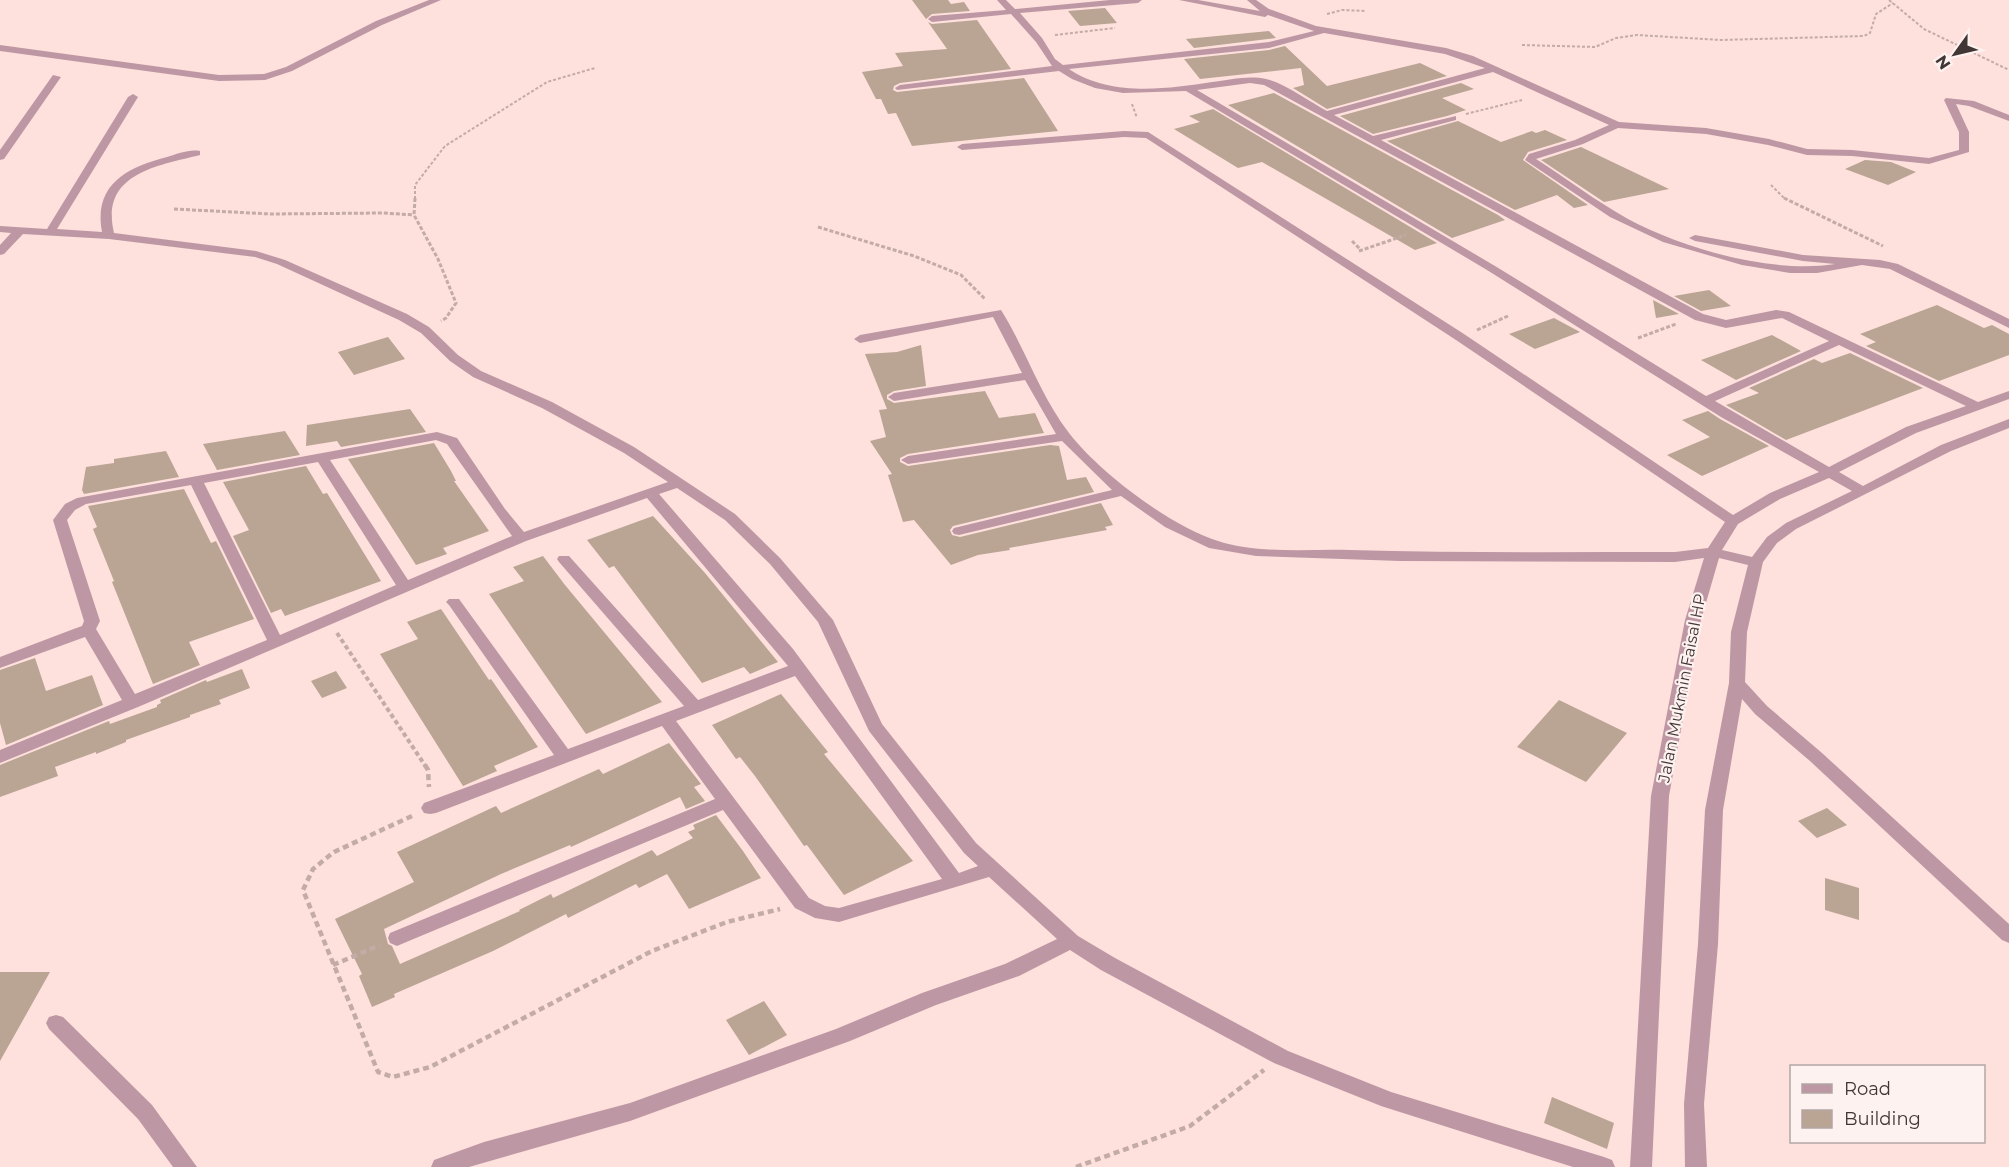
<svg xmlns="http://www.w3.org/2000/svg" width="2009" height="1167" viewBox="0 0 2009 1167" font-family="Montserrat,sans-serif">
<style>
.building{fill:#baa494}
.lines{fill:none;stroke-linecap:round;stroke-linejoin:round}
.path-far3{stroke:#c3aba7;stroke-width:2;stroke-dasharray:3 2;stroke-linecap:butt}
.path-far2{stroke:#c3aba7;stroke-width:3;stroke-dasharray:4 2;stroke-linecap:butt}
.path-far1{stroke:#c3aba7;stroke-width:4;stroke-dasharray:4.5 3;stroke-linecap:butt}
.path{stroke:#c3aba7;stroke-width:4.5;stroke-dasharray:6 4;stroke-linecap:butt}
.minor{fill:#be97a4;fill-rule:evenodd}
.labels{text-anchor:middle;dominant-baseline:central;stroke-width:4.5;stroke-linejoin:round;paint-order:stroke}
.street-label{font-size:16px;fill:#413634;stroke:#fef2f0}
</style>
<rect width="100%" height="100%" fill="#fee0dc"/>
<!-- building -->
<path class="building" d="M912,0h36l3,4 13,-2 6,9 -38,3 -6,5z
M1105,8l12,15 -37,3 -12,-15z
M977,20l34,49 -111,14 -6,3 -1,4 4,2 127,-14 34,53 -146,15 -16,-33 -8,1 -7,-15h-5l-14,-27 41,-6 -8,-13 52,-4 -19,-27 4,2z
M1269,31l7,7 -82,10 -8,-9z
M1285,46l42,40 93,-23 27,13 -120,33 -34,-21 11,-3 -3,-17 -101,11 -16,-20 85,-9z
M1461,83l13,6 -32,9 24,12 -19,6 -74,18 -33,-18z
M1274,93l224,122 7,5 -53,18 -224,-133z
M1213,109l224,134 -22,7 -153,-88 -24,6 -64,-39 26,-7 -11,-6z
M1458,121l43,21 31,-11 4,2 9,-3 22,10 -39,12 -5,8 65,45 -14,3 -17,-13 -42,15 -128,-69z
M1581,147l88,42 -65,13 -63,-42z
M1865,160l26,2 25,10 -28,13 -43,-16z
M1709,290l22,16 -30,5 -27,-15z
M1653,300l26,14 -23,4z
M1937,305l47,23 8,-3 17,9v21l-70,26 -73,-35 10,-4 -16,-8z
M1554,318l26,14 -45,17 -26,-15z
M1772,335l29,16 -65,29 -35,-20z
M388,337l17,22 -51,16 -16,-23z
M921,345l5,41 -32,5 -7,4v4l7,4 91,-12 14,27 36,-5 9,20 -136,21 -8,4v4l8,4 142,-21 9,1 8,34 19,-3 8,15 -141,34 -3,4 2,5 8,2 141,-34 12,22 -8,2 2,3 -98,18 1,2 -32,5 -27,10 -37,-45 -11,2 -15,-47 4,-1 -22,-33 16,-4 -7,-27 8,-1 -22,-55 32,-2z
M1850,353l73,35 -137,52 -60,-35 33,-12 -10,-5 65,-29 8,4z
M410,409l16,23 -85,15 -4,-6 -31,5 1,-21z
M1708,411l12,8 49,27 -67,30 -35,-21 43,-18 -28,-17z
M285,431l15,24 -83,15 -14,-26z
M434,443l17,28 5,10h-2l35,50 -46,17 4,6 -31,11 -68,-106z
M166,451l13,26 -95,17 -2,-4 4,-23 28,-4v-4z
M306,466l17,28 4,-1 54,88 -96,35 -4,-7 -10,4 -38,-77 16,-6 -26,-48z
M184,489l27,54 5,-2 38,78 -65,23 11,23 -47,19 -41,-102 2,-1 -21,-52 4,-2 -9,-21z
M653,516l52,57 73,89 -28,12 -6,-7 -42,16 -88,-117 -5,2 -22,-28z
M543,556l22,29 97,117 -76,32 -97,-140 35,-13 -11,-14z
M441,609l48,71 2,-1 47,68 -44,19 3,5 -34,15 -83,-132 38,-15 -11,-17z
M35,658l11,33 46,-16 11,30 -97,40 -6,-22v-53z
M242,669l8,19 -31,12 2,4 -31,11v2l-64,23v2l-30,12v-2l-41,15 3,9 -58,21v-32l109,-44 1,3 47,-17v-2l4,-2 -1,-3 46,-20 1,2z
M336,671l11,17 -25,10 -11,-17z
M781,694l47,58 -4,2 89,107 -69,34 -37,-50 -3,1 -49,-70 -15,-19 -4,2 -24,-34z
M1559,700l68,33 -41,49 -69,-35z
M669,743l32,41 -7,3 11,14 -19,8 -6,-12 -109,50 -1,-2 -69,29 -117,55 4,15 4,2 8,18 120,-53 -1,-1 32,-16 2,4 99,-48 5,6 36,-18 -5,-6 7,-3 -2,-4 23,-10 27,36 18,27 -72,31 -22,-35 -28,14 -3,-4 -68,34 -2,-4 -73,37 -99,43 1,3 -23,10 -13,-31 3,-2 -27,-55 79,-37 -17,-30 99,-46 5,7 98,-44 4,5z
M1827,808l20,17 -30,13 -19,-17z
M1825,878l34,10v32l-34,-10z
M0,972h50l-50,89z
M764,1001l23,34 -38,20 -23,-35z
M1552,1097l62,26 -7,26 -63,-26z"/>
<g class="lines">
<!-- path-far3 -->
<path class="path-far3" d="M1889,0l35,29 85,41
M1327,14l15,-4 24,1
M1055,35l60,-7
M1522,45l73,2 21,-9 21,-3 84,5 143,-4 6,-3 6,-19 17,-11
M1132,104l5,14
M1466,114l56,-14
M1771,185l14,14
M415,199v-14l30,-39 102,-64 48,-14"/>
<!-- path-far2 -->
<path class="path-far2" d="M415,198l-1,17 24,44 18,44 -10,15 -5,3
M1784,198l99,48
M174,209l97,5 111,-1 32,2
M818,227l96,29 47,19 24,24
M1352,241l9,9
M1359,251l47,-16
M1477,330l31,-14
M1638,338l38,-14"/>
<!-- path-far1 -->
<path class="path-far1" d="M337,633l89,134"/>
<!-- path -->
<path class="path" d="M425,765l3,5 1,17
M412,816l-78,36 -21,17 -10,21 75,182 15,5 37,-10 222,-116 75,-29 53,-13
M333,965l47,-20
M1076,1167l114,-41 74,-56"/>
<!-- minor -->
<path class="minor" d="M429,0h12l-59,25 -90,46 -27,9 -46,1 -219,-30v-6l219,30 45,-1 22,-7 90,-46z
M997,0h9l9,9 95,-9h32l-4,3 -118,10 22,25 13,21 8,6 206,-23 45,-11 -46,-16 -3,2 -86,-17h19l62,11 -13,-11h9l13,9 47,17 130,22 27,8 146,66 87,6 63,11 38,10 45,1 77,8 30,-8v-18l-15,-32 2,-2 28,3 35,14v6l-40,-15 -13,-2 13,28v20l-40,12 -77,-8 -45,-1 -39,-10 -62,-11 -88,-6 -35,16 -47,15c31,20 60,42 92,60 56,30 144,55 207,45l-32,-3 -108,-20 -6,-3 6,-3 108,20 77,5 18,4 111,55v9l-119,-59 -28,-4 -45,8h-27l-48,-8 -79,-23 -53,-25 -85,-57 4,-6 46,-14 34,-15 -116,-53 -159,43 39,21 83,-20v4l-75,20 322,174 23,6 50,-10 13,2 189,90 31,-11v8l-93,34 -77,39 24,14 78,-41 68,-26v9l-58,23 -155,78 -19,14 -14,19 -16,70 -2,50 22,24 55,47 187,171v19l-7,-3 -192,-179 -55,-47 -13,-15 -19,111 -5,134 -14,160 3,63h-22l-1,-63 14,-160 7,-134 24,-127 2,-51 17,-67 -29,-7 -18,62 -32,176 -17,371h-22l21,-371 34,-176 19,-62 -29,4 -275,-1 -144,-5 -47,-8 -44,-21 -44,-31 -162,39 -5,-1 -2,-3 2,-3 158,-38 -50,-49 -154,23 -7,-4 7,-4 148,-22 -31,-54 -131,21 -6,-4 6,-4 128,-20 -29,-56 -133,26 -6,-4 6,-4 141,-25c25,40 39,85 68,123 29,38 102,94 149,108 40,13 89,8 131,9 108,3 217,2 326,2l33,-4 17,-26 -269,-182 -310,-202 -22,-1 -162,13 -5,-3 5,-3 162,-13 24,1 316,202 269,181 37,-22 49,-21 -98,-55 -234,-147 -301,-179 -63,2 -28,-5 -23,-9 -13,-8 -162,19 -2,-2 5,-3 152,-19 -16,-24 -25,-28 -79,8 -4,-3 4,-3 74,-6zM1324,33l121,21 40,14 -158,43c-17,-9 -43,-28 -61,-32 -18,-4 -37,1 -54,3 -45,7 -102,15 -143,-13l200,-21zM1250,83l14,2 431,235 31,8 56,-10 47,23 -123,55 -211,-130 -298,-176zM1839,345l127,61 -60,21 -77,40 -114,-66zM1829,478l23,13 -66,32 -19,14 -15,20 -30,-7 16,-26 42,-25z
M53,75l8,2 -57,82 -4,1v-10z
M133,94l5,3 -81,132 45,3c-9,-48 26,-65 65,-75 10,-3 22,-8 33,-6v4c-44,11 -100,19 -86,78l142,18 29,9 122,54 22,13 29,28 23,16 71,31 82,45 101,67 45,44 53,62 49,104 94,119 102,93 37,22 173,93 103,41 213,65 8,3 3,7h-42l-192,-61 -107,-43 -173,-93 -31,-20 -51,26 -83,29 -86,36 -220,80 -161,46h-38l3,-7 50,-18 146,-39 206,-74 86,-36 83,-29 52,-25 -68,-62 -150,45 -24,-4 -20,-10 -72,-98 -319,133 -7,3 -7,-3 -2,-5 2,-5 325,-134 -53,-73 -226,87 -6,1 -6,-1 -3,-5 3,-5 130,-48 -105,-150 -3,-3 3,-3h10l109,150 116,-43 -125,-144 -2,-3 2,-3h10l129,144 90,-34 -141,-168 -121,43 -388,166 -138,56v-13l122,-50 -37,-63 -85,31v-11l71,-27 11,-4 2,-5 -31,-101 12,-16 12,-6 360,-66 20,6 48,71 19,23 144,-50 -44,-29 -82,-45 -69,-31 -23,-16 -29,-28 -22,-13 -122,-56 -22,-7 -146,-18 -86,-5 -19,20 -4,1v-10l11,-12 -11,-1v-6l47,3 81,-132zM436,440l11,4 65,92 -104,44 -78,-120zM318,462l78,123 -116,50 -76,-152zM191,485l76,155 -132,54 -39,-65 4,-8 -33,-101 8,-10 11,-6zM677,488l48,32 45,44 48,58 51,109 95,122 14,13 -19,7 -166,-224 -134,-155zM795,676l147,203 -103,29 -14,-2 -16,-8 -133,-177z
M56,1015l7,2 89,88 45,62h-24l-35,-48 -89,-90 -3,-6 3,-6z"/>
</g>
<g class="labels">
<!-- street labels -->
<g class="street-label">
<text transform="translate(1682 688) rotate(-79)">Jalan Mukmin Faisal HP</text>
</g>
</g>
<!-- legend -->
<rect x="1790" y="1065" width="195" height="78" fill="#fef2f0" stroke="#b2a7a5" stroke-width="1.5"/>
<rect x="1802" y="1084" width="30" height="9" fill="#be97a4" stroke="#b2a7a5" stroke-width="1.5"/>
<text x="1844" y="1095" font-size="18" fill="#413634">Road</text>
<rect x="1802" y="1110" width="30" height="18" fill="#baa494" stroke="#b2a7a5" stroke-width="1.5"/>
<text x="1844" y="1125" font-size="18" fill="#413634">Building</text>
<!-- north arrow -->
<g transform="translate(1955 54) rotate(236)" stroke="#fef2f0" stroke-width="4.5" paint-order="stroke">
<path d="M0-4.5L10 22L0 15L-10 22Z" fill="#413634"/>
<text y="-9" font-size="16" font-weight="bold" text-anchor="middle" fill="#413634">N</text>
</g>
</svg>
